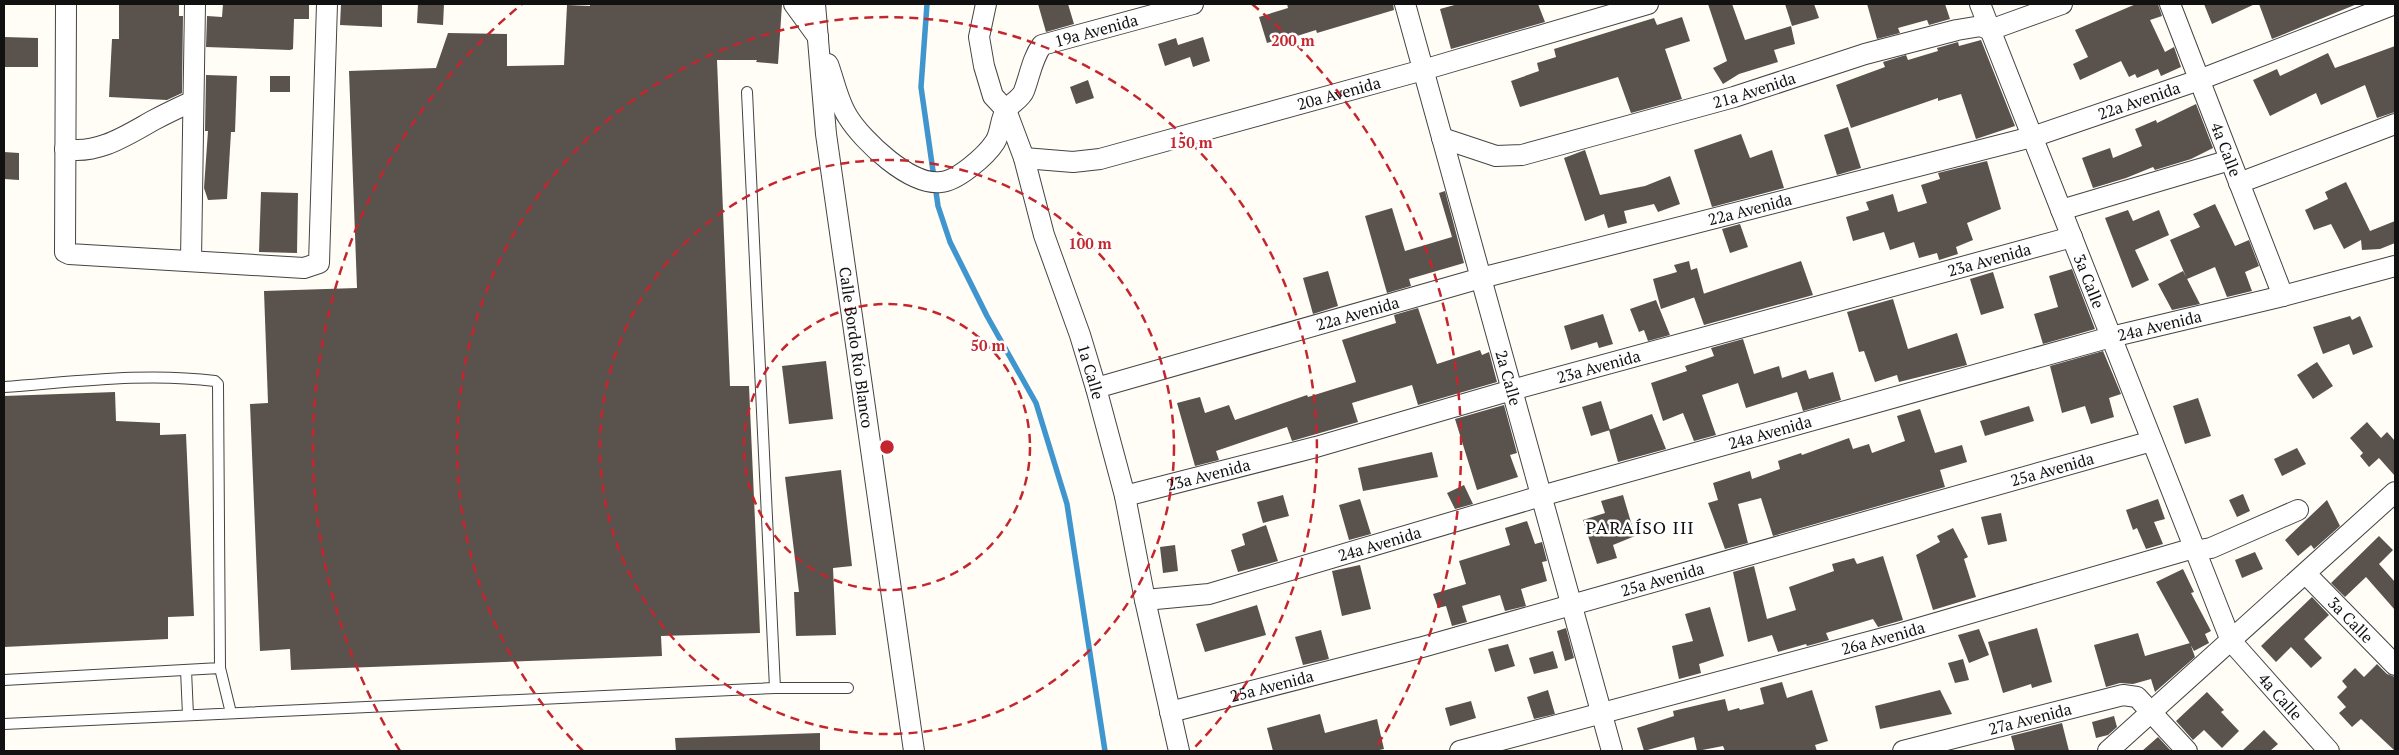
<svg xmlns="http://www.w3.org/2000/svg" width="2399" height="755" viewBox="0 0 2399 755" font-family="'PT Serif',serif">
<style>
.lines{fill:none;stroke-linecap:round;stroke-linejoin:round}
.stream{stroke:#3f96cf;stroke-width:5.5}
.building{fill:#5a524d}
.lane-casing{stroke:#444;stroke-width:12}
.street-casing{stroke:#444;stroke-width:22}
.lane{stroke:#fff;stroke-width:10}
.street{stroke:#fff;stroke-width:20}
.ring{fill:none;stroke:#c4262e;stroke-width:2.5;stroke-dasharray:9 6}
.labels{text-anchor:middle;dominant-baseline:central;stroke-width:5;stroke-linejoin:round;paint-order:stroke}
.street-label{font-size:16px;fill:#111;stroke:#fff}
.neighbourhood-label{font-size:18px;letter-spacing:1px;fill:#111;stroke:#fff}
.centre{fill:#c4262e;stroke:#fff;stroke-width:2.5}
.ring-label{font-size:15px;text-anchor:middle;font-weight:bold;fill:#c4262e;stroke:#fff;stroke-width:5;stroke-linejoin:round;paint-order:stroke}
</style>
<rect width="100%" height="100%" fill="#fffdf5"/>
<g class="lines">
<!-- stream -->
<path class="stream" d="M927,4l-6,83 17,119 12,36 37,74 49,87 31,101 38,247"/>
</g>
<!-- building -->
<path class="building" d="M119,4h60v12h4l-1,77 -15,7 -58,-3 3,-58h7z
M223,4h86v15h-15l-1,30 -3,1 -84,-3 1,-31 15,1z
M341,4h41v23l-42,-2z
M418,4h26l-1,21 -26,-2z
M590,4h192l-4,60 -22,-2 1,-2h-40l13,326h19l11,247 -99,3 1,20 -371,14 -1,-21 -30,2 -10,-247 18,-1 -4,-112 93,-3 -8,-217 87,-3 12,-35 59,1v32l57,-1 3,-60 23,1z
M1038,4h30l6,20 -28,8z
M1287,4h106l1,6 -77,23 -1,-3 -19,6 -1,-2 -29,9 -8,-26 29,-9z
M1458,4h80l7,18 -94,27 -11,-40z
M1708,4h24l13,36 46,-14 4,18 -21,6 4,12 -39,12 -16,10 -10,-16 14,-7z
M1785,4h29l5,14 -27,8z
M1867,4h78l5,15 -21,6 -2,-5 -29,8 2,5 -23,6z
M2136,4h22l4,12 -12,4 15,32 9,-5 7,20 -20,9 -3,-7 -21,9 -2,-4 -6,3 -8,-16 -41,19 -7,-16 15,-7 -13,-27z
M2204,4h51l-43,20z
M2259,4h98l-85,35z
M1682,17l8,24 -25,8 17,50 -51,14 -13,-36 -98,30 -9,-26 28,-10 -2,-8 19,-6 -2,-8 100,-31 3,7z
M4,37l34,1v29h-34z
M1203,37l7,24 -17,6 -3,-10 -25,9 -7,-22 18,-6 2,7z
M1981,40l34,86 -39,13 -15,-45 -23,7v-3l-87,30 -15,-43 49,-18 -2,-5 23,-7 2,5 30,-9 -1,-3 21,-6 1,4z
M2395,46v66l-18,6 -12,-33 -44,20 -5,-12 -46,23 -17,-36 24,-11 3,7 48,-23 7,15z
M206,75l31,1 -2,56h-4l-4,67 -19,1 -4,-12 4,-57h-3z
M270,76h20v16h-20z
M1088,80l6,18 -18,6 -6,-17z
M2196,104l17,44 -22,11 -36,11 -2,-3 -27,11 -33,10 -11,-30 28,-10 3,10 29,-12 -7,-17 21,-9 1,3z
M1848,127l13,41 -24,7 -13,-40z
M1741,134l9,24 22,-8 12,38 -72,19 -18,-57z
M1585,150l15,45 45,-9 25,-10 10,28 -22,8 -4,-8 -30,7 3,12 -19,5 -4,-14 -19,7 -21,-63z
M4,152l15,1v27l-15,-1z
M1987,161l14,48 -34,14 6,17 -17,7 2,7 -19,6 -2,-7 -18,5 -5,-16 -24,8 -6,-18 -31,9 -7,-24 23,-7 -3,-8 27,-8 5,18 29,-9 -6,-18 19,-6 -2,-6z
M2346,182l24,49 25,-10v22l-15,6 -18,1 -1,-10 -17,9 -13,-25 -17,6 -9,-20 23,-11 -3,-7z
M1445,191l19,72 -55,16 2,7 -24,7 -22,-77 27,-8 13,43 47,-14 -13,-44z
M261,192l37,1 -1,60 -38,-1z
M2215,204l20,42 14,-6 10,26 -14,6 7,19 -25,6 -12,-30 -28,12 -17,-39 30,-13 -7,-13z
M2128,210l5,11 26,-11 10,25 -34,15 14,30 -17,8 -27,-70z
M1740,224l8,23 -18,6 -8,-24z
M1689,261l2,9 6,-2 7,26 -43,15 -8,-30 24,-7 -3,-7z
M1801,261l12,34 -109,30 -10,-28z
M2072,269l23,60 -52,15 -9,-30 24,-7 -9,-31z
M1328,271l10,35 -25,8 -10,-36z
M2183,271l17,33 -28,6 -14,-26z
M1993,272l11,36 -23,7 -11,-36z
M1893,299l15,50 49,-16 10,32 -68,17 -2,-7 -22,7 -11,-31 -5,1 -12,-40z
M1656,300l14,35 -22,6 -4,-11 -5,2 -9,-23z
M1418,308l19,56 43,-14 2,5 7,-3 8,30 -79,23 -6,-20 -60,18 6,19 -66,19 -5,-14 -71,24 3,9 -24,6 -18,-63 23,-6 5,16 24,-8 6,15 72,-25 1,2 48,-15 -14,-42 54,-17 -2,-8z
M1603,314l10,30 -14,4 -2,-6 -26,8 -7,-24z
M2350,316l2,4 8,-4 13,31 -20,8 -4,-11 -26,10 -10,-27z
M1743,339l11,35 25,-8 3,12 24,-8 3,9 24,-7 8,28 -38,11 -6,-19 -51,16 -8,-25 -36,12 14,40 -22,6 -11,-28 -20,8 -12,-38 36,-12 -2,-5 29,-10 -3,-8z
M2103,351l18,43 -12,4 5,19 -23,7 -6,-18 -23,7 -12,-47z
M826,361l7,58 -44,5 -7,-58z
M2317,362l16,24 -20,13 -16,-24z
M115,392l1,29 44,2v12l26,-1 8,182 -26,1v22l-164,8v-251z
M2198,398l13,38 -26,8 -12,-38z
M1601,401l9,29 -19,6 -9,-29z
M1504,405l13,48 -7,2 8,22 -41,13 -22,-71z
M2029,406l5,15 -49,15 -5,-15z
M1920,409l15,44 27,-8 5,17 -27,8 5,17 -172,49 -12,-38 -23,6 10,39 -23,6 -17,-46 10,-3 -5,-17 37,-12 2,8 28,-10 -2,-8 23,-8 1,2 47,-17 4,11 16,-5 3,9 33,-12 -8,-25z
M1652,414l14,35 -48,13 -9,-32z
M2367,422l14,16 6,-6 8,9v35l-16,-18 -10,9 -9,-11 3,-3 -13,-15z
M2297,448l9,16 -24,12 -8,-17z
M1432,452l6,25 -75,14 -5,-23z
M841,470l11,96 -19,2 3,67 -40,1 -2,-44h5l-14,-115z
M1464,485l9,19 -18,5 -8,-16z
M2243,494l7,17 -13,6 -8,-17z
M1283,495l6,21 -26,7 -6,-21z
M1623,495l12,41 -22,9 4,13 -20,6 -14,-44 22,-7 -4,-12z
M1360,499l11,35 -22,6 -10,-35z
M2158,499l7,20 -11,3 9,22 -17,5 -9,-21 -4,2 -7,-20z
M2327,500l13,26 -26,23 -3,-4 -13,11 -13,-16z
M2001,513l6,28 -19,4 -7,-28z
M1527,521l8,23 7,-2 5,19 -5,1 5,19 -26,8 5,17 -21,5 -5,-16 -38,11 5,16 -15,4 -6,-20 -8,2 -5,-14 33,-10 -7,-23 51,-16 -5,-17z
M1266,525l12,36 -40,11 -7,-22 14,-5 -3,-11z
M1953,528l15,29 -4,2 12,38 -43,13 -17,-55 24,-13 -3,-6z
M2379,536l14,14 -14,14 16,18v28l-29,-33 -21,20 -14,-14z
M1175,545l3,26 -15,2 -3,-26z
M2255,552l8,17 -21,9 -7,-18z
M1883,556l20,64 -25,7 -5,-8 -47,14 3,7 -22,6 -1,-2 -28,8 -6,-17 -24,7 -15,-70 21,-6 13,53 29,-9 -7,-23 45,-16 -2,-7 22,-6 3,6z
M1360,565l11,44 -29,7 -10,-45z
M2183,569l11,23 -3,1 20,38 -6,3 4,9 -15,8 -38,-69z
M2312,597l17,18 -25,24 18,19 -11,10 -20,-21 -15,15 -15,-16z
M1257,605l9,30 -61,17 -9,-28z
M1710,607l14,49 -25,8 2,9 -22,6 -7,-33 21,-5 -8,-27z
M1566,628l8,30 -9,3 -8,-30z
M2037,628l15,54 -20,6 -1,-4 -28,9 -15,-51z
M1979,629l10,26 -20,8 -11,-28z
M1321,630l8,29 -26,6 -8,-28z
M2138,633l7,23 45,-13 5,14 -40,35 -4,-13 -18,5 -13,-1 -14,4 -12,-42z
M1508,644l7,22 -20,6 -7,-23z
M1553,651l5,17 -24,6 -5,-16z
M1963,659l6,21 -14,3 -7,-20z
M2377,664l10,10 8,3v74l-34,-32 -9,8 -13,-14 7,-6 -9,-10 10,-10 -5,-6 13,-13 9,9z
M1782,682l5,16 25,-8 16,51 -13,4 2,6h-92l-2,-5 -26,5 -3,-14 -50,14 -7,-23 37,-12 -1,-5 38,-9 14,-3 3,12 11,-3 1,2 24,-6 -4,-16z
M1548,690l7,24 -21,5 -7,-22z
M1940,690l12,24 -72,15 -5,-23z
M2207,692l17,18 -3,2 18,19 -17,17 -18,-18 -11,10 -17,-19z
M1471,701l5,17 -26,8 -5,-18z
M1320,714l5,19 52,-14 7,30 -9,2h-102l-6,-23z
M2114,716l3,11 -9,8 -12,3 -4,-16z
M2062,723l7,28h-54l-4,-15z
M2264,730l14,14 -8,7h-28z
M820,733v18h-144l-1,-13z
M2158,737l13,14h-29z"/>
<g class="lines">
<!-- lane casing -->
<g class="lane-casing">
<path id="lane" d="M747,92l28,596
M4,387c70,-5 141,-15 211,-6l3,3 2,284 11,45
M186,670l2,45
M4,680l216,-12
M4,724l771,-36h73"/>
</g>
<!-- street casing -->
<g class="street-casing">
<g id="street">
<path d="M66,4l-1,248 4,2 235,14 15,-5 8,-259"/>
<path d="M794,4l24,33"/>
<path id="s1" d="M815,4l11,130 88,617"/>
<path id="s2" d="M986,4l-7,33 5,29 9,30 13,14 18,48 20,77 36,100 16,53 29,108 20,104 34,151"/>
<path id="s3" d="M1405,4l207,747"/>
<path id="s4" d="M1980,4l251,637 98,110"/>
<path id="s5" d="M2170,4l113,292"/>
<path id="s6" d="M828,64c6,16 10,38 20,53 15,24 62,69 93,65 16,-1 45,-26 54,-40 6,-9 5,-23 11,-32 5,-7 15,-11 18,-19 6,-16 8,-32 18,-46l151,-41"/>
<path id="s7" d="M1442,138l54,18 26,-1 212,-58 131,-43 92,-24 24,-4 9,4 72,-26"/>
<path d="M65,149c33,6 62,-14 89,-29 13,-7 26,-13 39,-19"/>
<path id="s8" d="M1024,158l49,4 27,-3 323,-89 225,-66"/>
<path d="M2239,183l156,-59"/>
<path d="M2061,210l169,-50"/>
<path d="M191,260l4,-256"/>
<path id="s9" d="M1096,388l385,-110 551,-141 167,-57 196,-76"/>
<path id="s10" d="M1125,496l191,-49 196,-57 560,-153"/>
<path id="s11" d="M2306,574l89,91"/>
<path id="s12" d="M1145,600l64,-6 332,-98 570,-159 172,-41 112,-30"/>
<path id="s13" d="M1170,712l249,-64 733,-207"/>
<path id="s14" d="M1460,751l435,-116 299,-87 6,2 11,-2 87,-38"/>
<path id="s15" d="M1903,751l220,-56 14,2 50,54"/>
<path d="M2108,751l287,-259"/>
</g>
</g>
<!-- lane -->
<use href="#lane" class="lane"/>
<!-- street -->
<use href="#street" class="street"/>
</g>
<!-- distance rings -->
<g class="ring">
<circle cx="887" cy="447" r="143"/>
<circle cx="887" cy="447" r="287"/>
<path d="M583 751A430 430 0 1 1 1191 751"/>
<path d="M400 751A574 574 0 0 1 522 4M1252 4A574 574 0 0 1 1374 751"/>
</g>
<g class="labels">
<!-- street labels -->
<g class="street-label">
<text stroke="none"><textPath href="#s6" startOffset="409">19a Avenida</textPath></text>
<text stroke="none"><textPath href="#s7" startOffset="324">21a Avenida</textPath></text>
<text stroke="none"><textPath href="#s8" startOffset="324">20a Avenida</textPath></text>
<text stroke="none"><textPath href="#s9" startOffset="1082">22a Avenida</textPath></text>
<text stroke="none"><textPath href="#s5" startOffset="156">4a Calle</textPath></text>
<text stroke="none"><textPath href="#s9" startOffset="678">22a Avenida</textPath></text>
<text stroke="none"><textPath href="#s10" startOffset="896">23a Avenida</textPath></text>
<text stroke="none"><textPath href="#s4" startOffset="298">3a Calle</textPath></text>
<text stroke="none"><textPath href="#s9" startOffset="272">22a Avenida</textPath></text>
<text stroke="none"><textPath href="#s12" startOffset="1052">24a Avenida</textPath></text>
<text stroke="none"><textPath href="#s1" startOffset="346">Calle Bordo Río Blanco</textPath></text>
<text stroke="none"><textPath href="#s10" startOffset="491">23a Avenida</textPath></text>
<text stroke="none"><textPath href="#s2" startOffset="389">1a Calle</textPath></text>
<text stroke="none"><textPath href="#s3" startOffset="388">2a Calle</textPath></text>
<text stroke="none"><textPath href="#s12" startOffset="648">24a Avenida</textPath></text>
<text stroke="none"><textPath href="#s13" startOffset="915">25a Avenida</textPath></text>
<text stroke="none"><textPath href="#s10" startOffset="86">23a Avenida</textPath></text>
<text stroke="none"><textPath href="#s12" startOffset="242">24a Avenida</textPath></text>
<text stroke="none"><textPath href="#s13" startOffset="510">25a Avenida</textPath></text>
<text stroke="none"><textPath href="#s11" startOffset="64">3a Calle</textPath></text>
<text stroke="none"><textPath href="#s14" startOffset="438">26a Avenida</textPath></text>
<text stroke="none"><textPath href="#s13" startOffset="105">25a Avenida</textPath></text>
<text stroke="none"><textPath href="#s4" startOffset="759">4a Calle</textPath></text>
<text stroke="none"><textPath href="#s15" startOffset="131">27a Avenida</textPath></text>
</g>
<!-- neighbourhood labels -->
<g class="neighbourhood-label">
<text x="1640" y="527">PARAÍSO III</text>
</g>
</g>
<circle cx="887" cy="447" r="8" class="centre"/>
<g class="ring-label">
<text x="1293" y="46">200 m</text>
<text x="1191" y="148">150 m</text>
<text x="1090" y="249">100 m</text>
<text x="988" y="351">50 m</text>
</g>
<!-- border -->
<rect width="2399" height="755" fill="none" stroke="#111111" stroke-width="10"/>
</svg>
